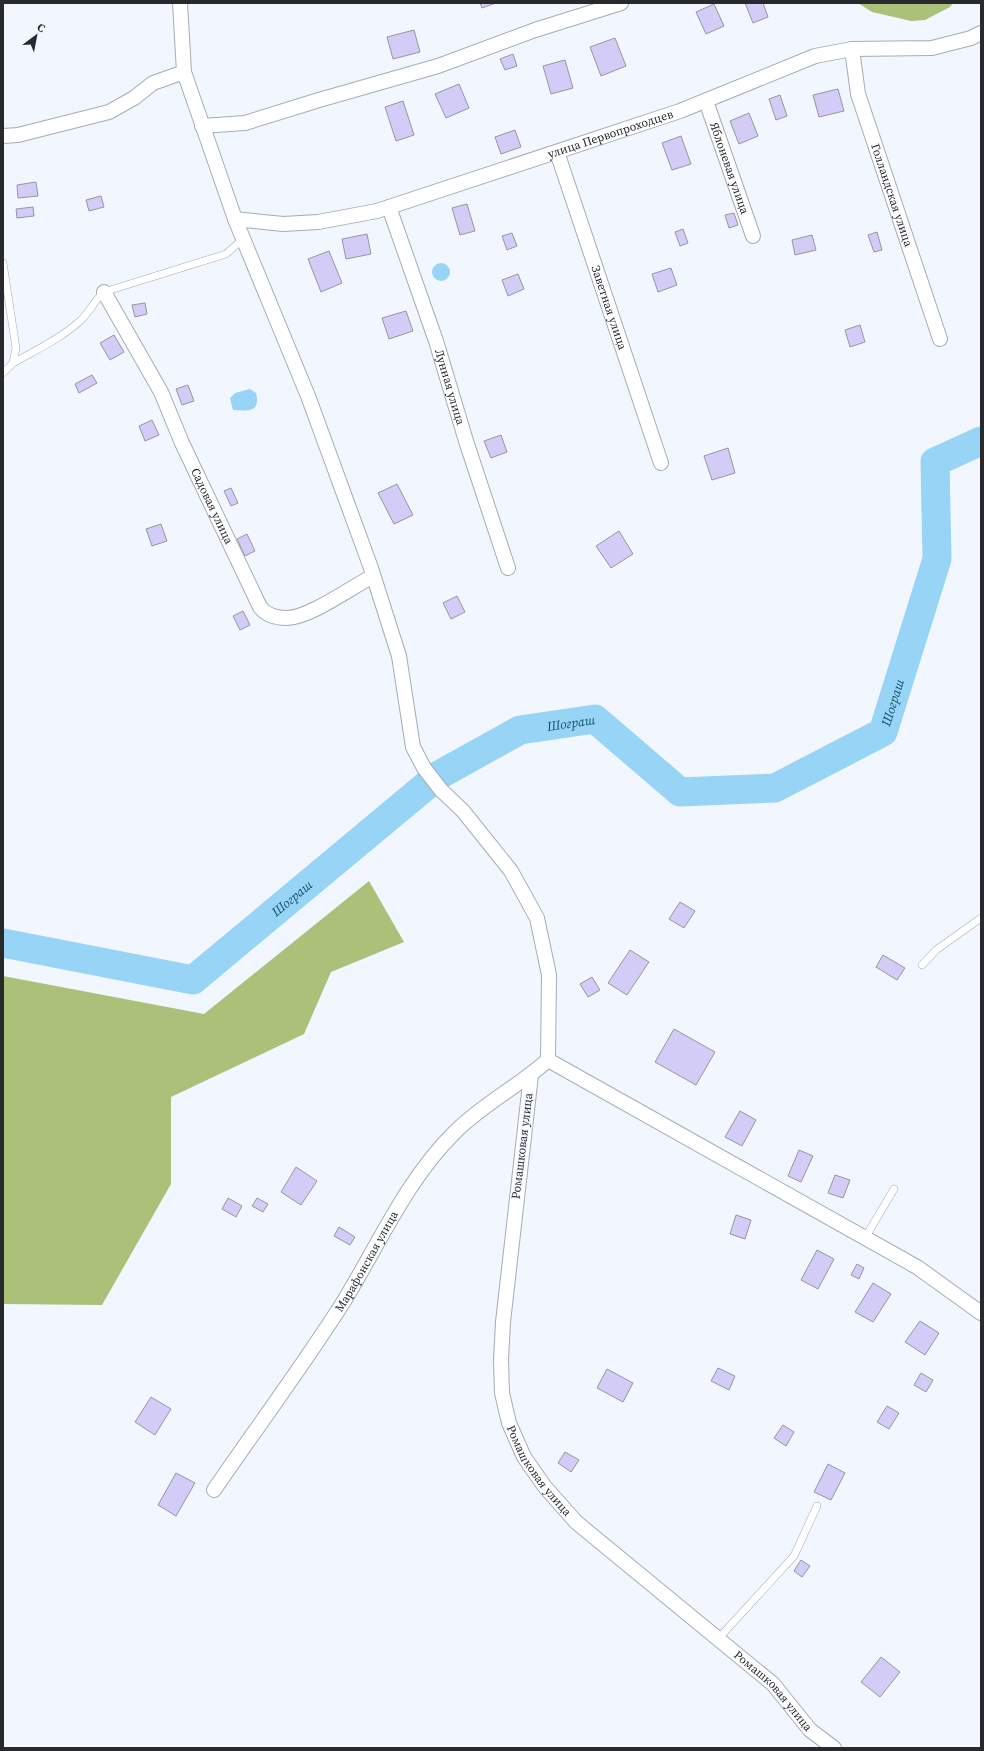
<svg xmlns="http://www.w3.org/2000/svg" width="984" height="1751" viewBox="0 0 984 1751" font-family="'Source Serif 4',serif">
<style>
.forest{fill:#abc17a}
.water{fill:#97d4f6}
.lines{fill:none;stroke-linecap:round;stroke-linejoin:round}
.river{stroke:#97d4f6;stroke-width:29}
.building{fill:#d2ccf6;stroke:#9795a0}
.lane-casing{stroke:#a6abb5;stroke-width:8}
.street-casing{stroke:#a6abb5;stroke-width:16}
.lane{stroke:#fff;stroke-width:7}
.street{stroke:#fff;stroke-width:14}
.labels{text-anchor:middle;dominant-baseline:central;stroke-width:3;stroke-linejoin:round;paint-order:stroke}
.street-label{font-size:12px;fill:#27292d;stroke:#f2f6ff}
.water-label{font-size:13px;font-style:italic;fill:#11506c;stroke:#f2f6ff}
</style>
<rect width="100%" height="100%" fill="#f2f6ff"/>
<!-- forest -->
<path class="forest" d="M858,3h95l-3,4 -25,13 -14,1 -39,-9z
M369,881l35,61 -73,30 -27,62 -133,63v87l-69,121 -99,-1v-328l201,38z"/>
<!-- water -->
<path class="water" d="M432 272a9 9 0 1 1 18 0a9 9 0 1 1-18 0Z
M250,389l6,4c5,19 -8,18 -23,17l-3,-12 5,-5z"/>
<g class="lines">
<!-- river -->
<path class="river" id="s1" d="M3,943l190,37 246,-205 81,-45 75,-11 85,73 95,-4 108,-56 54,-173 -2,-97 46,-21"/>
</g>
<!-- building -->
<path class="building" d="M480,3h16l-14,5z
M745,3h18l5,14 -15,6z
M714,4l10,22 -18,8 -10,-22z
M414,30l6,22 -27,7 -6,-22z
M615,38l11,28 -25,10 -11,-29z
M513,54l4,12 -12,4 -5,-11z
M565,60l8,28 -22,6 -8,-28z
M459,84l10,24 -23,10 -11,-24z
M838,89l6,22 -25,6 -6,-22z
M780,95l7,21 -11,4 -7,-21z
M403,101l11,34 -18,6 -11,-34z
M749,113l9,23 -19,8 -9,-23z
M515,130l6,17 -20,7 -6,-17z
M681,136l10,28 -19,6 -10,-27z
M36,182l2,14 -20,2 -1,-13z
M101,196l3,11 -15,4 -3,-11z
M467,204l8,27 -15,4 -8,-27z
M33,207l1,9 -17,2 -1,-9z
M734,213l4,12 -9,3 -4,-13z
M683,229l5,14 -8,3 -5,-14z
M877,232l5,18 -8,2 -6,-17z
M512,233l5,13 -10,4 -5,-14z
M367,234l4,20 -25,5 -4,-20z
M812,235l4,15 -21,5 -3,-15z
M329,251l13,32 -21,9 -13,-33z
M671,268l6,17 -19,7 -6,-18z
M518,274l6,15 -16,7 -6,-16z
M145,303l2,11 -12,3 -3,-12z
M406,311l7,20 -24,8 -7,-21z
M860,325l5,17 -15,5 -5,-17z
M114,335l10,17 -14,8 -10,-17z
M92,375l5,8 -18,10 -4,-9z
M188,385l6,16 -12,4 -6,-16z
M152,420l7,15 -14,6 -6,-15z
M501,435l6,17 -16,6 -7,-17z
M728,448l7,25 -23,7 -8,-24z
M397,484l16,31 -19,9 -16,-31z
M231,488l7,15 -7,3 -7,-15z
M161,524l6,17 -15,5 -6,-17z
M619,531l14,23 -22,14 -15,-22z
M247,534l8,17 -10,5 -8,-17z
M457,596l8,16 -14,7 -8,-16z
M243,611l7,14 -10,5 -7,-14z
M680,902l15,9 -11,17 -15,-9z
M630,950l19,12 -22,33 -19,-12z
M883,955l22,13 -8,12 -21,-13z
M592,977l8,13 -12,7 -8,-13z
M674,1029l41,23 -19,33 -41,-23z
M740,1111l16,9 -14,26 -17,-9z
M799,1150l14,6 -12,26 -13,-6z
M296,1167l21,14 -16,24 -20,-13z
M835,1175l15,5 -7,18 -15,-5z
M228,1198l14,8 -6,11 -14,-8z
M257,1198l11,6 -5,8 -11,-6z
M736,1215l15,5 -6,19 -15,-5z
M339,1227l16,10 -5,8 -16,-9z
M817,1250l17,9 -16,30 -17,-9z
M857,1264l7,4 -5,11 -8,-4z
M873,1283l18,11 -18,28 -18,-10z
M920,1321l19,12 -14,22 -20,-13z
M718,1368l17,8 -6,14 -18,-9z
M607,1369l26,14 -10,19 -26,-14z
M921,1373l12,7 -7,12 -12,-7z
M151,1397l20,12 -16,26 -20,-13z
M887,1406l12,7 -10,16 -12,-7z
M783,1425l11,7 -8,14 -12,-8z
M565,1452l14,8 -8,12 -13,-9z
M828,1464l17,9 -14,27 -17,-8z
M176,1473l19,10 -19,33 -18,-11z
M801,1560l9,6 -8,11 -8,-6z
M881,1657l19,15 -20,25 -19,-15z"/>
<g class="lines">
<!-- lane casing -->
<g class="lane-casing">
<path id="lane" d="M3,263l13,85 -3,15 -10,10
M13,363c23,-13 47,-24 67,-42 9,-8 14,-20 24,-29l122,-38 17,-15
M922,965l14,-15 45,-32
M865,1238l29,-49
M718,1639l76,-83 23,-50"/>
</g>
<!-- street casing -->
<g class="street-casing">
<g id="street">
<path d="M180,3l4,69 51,147 73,177 63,172 28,88 14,91 11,21 17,22 22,21 48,60 26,47 12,57 -1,85 369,207 64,46"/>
<path id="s2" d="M852,49l6,45 82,245"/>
<path id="s3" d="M706,101l47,135"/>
<path d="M202,126l43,-3 74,-23 119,-34 97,-36 86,-27"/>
<path d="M3,136l15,-1 91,-23 25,-14 19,-15 31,-11"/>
<path id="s4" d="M557,152l104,311"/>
<path id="s5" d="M389,207l47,134 30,100 42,127"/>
<path id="s6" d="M235,219l48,5 35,-2 59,-11 303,-100 135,-55 37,-7 80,-1 39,-10 10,-5"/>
<path id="s7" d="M104,292l57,100 21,51 78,164c6,8 16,11 27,11 22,0 65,-31 86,-42"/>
<path id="s8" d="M531,1075l-28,247 -2,38 1,33 7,30 15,34 21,30 31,35 197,162 37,46 24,18"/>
<path id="s9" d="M214,1490c43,-63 89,-124 130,-189 35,-57 63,-122 111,-169 28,-28 64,-46 93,-72"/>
</g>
</g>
<!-- lane -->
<use href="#lane" class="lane"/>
<!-- street -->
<use href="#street" class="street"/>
</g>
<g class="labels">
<!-- street labels -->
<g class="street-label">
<text stroke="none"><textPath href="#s6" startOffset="389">улица Первопроходцев</textPath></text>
<text stroke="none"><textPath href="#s3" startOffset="71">Яблоневая улица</textPath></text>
<text stroke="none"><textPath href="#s2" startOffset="152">Голландская улица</textPath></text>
<text stroke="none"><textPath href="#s4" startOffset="164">Заветная улица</textPath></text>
<text stroke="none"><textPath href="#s5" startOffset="190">Лунная улица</textPath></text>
<text stroke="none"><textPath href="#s7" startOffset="240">Садовая улица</textPath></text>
<text transform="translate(522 1146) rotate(-83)">Ромашковая улица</text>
<text stroke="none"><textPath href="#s9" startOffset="275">Марафонская улица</textPath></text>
<text stroke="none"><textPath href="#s8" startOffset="407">Ромашковая улица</textPath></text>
<text stroke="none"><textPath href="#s8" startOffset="731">Ромашковая улица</textPath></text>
</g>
<!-- water labels -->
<g class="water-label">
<text stroke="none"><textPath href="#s1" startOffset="1042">Шограш</textPath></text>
<text stroke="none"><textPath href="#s1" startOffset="658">Шограш</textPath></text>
<text stroke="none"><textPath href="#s1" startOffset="322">Шограш</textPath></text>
</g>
</g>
<!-- border -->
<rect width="984" height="1751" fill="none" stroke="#27292d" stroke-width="8"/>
<!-- north arrow -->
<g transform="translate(36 36) rotate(32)" stroke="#f2f6ff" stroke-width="3" paint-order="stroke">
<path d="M0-3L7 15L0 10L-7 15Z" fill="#27292d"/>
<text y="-6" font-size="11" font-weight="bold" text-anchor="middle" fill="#27292d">С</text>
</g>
</svg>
